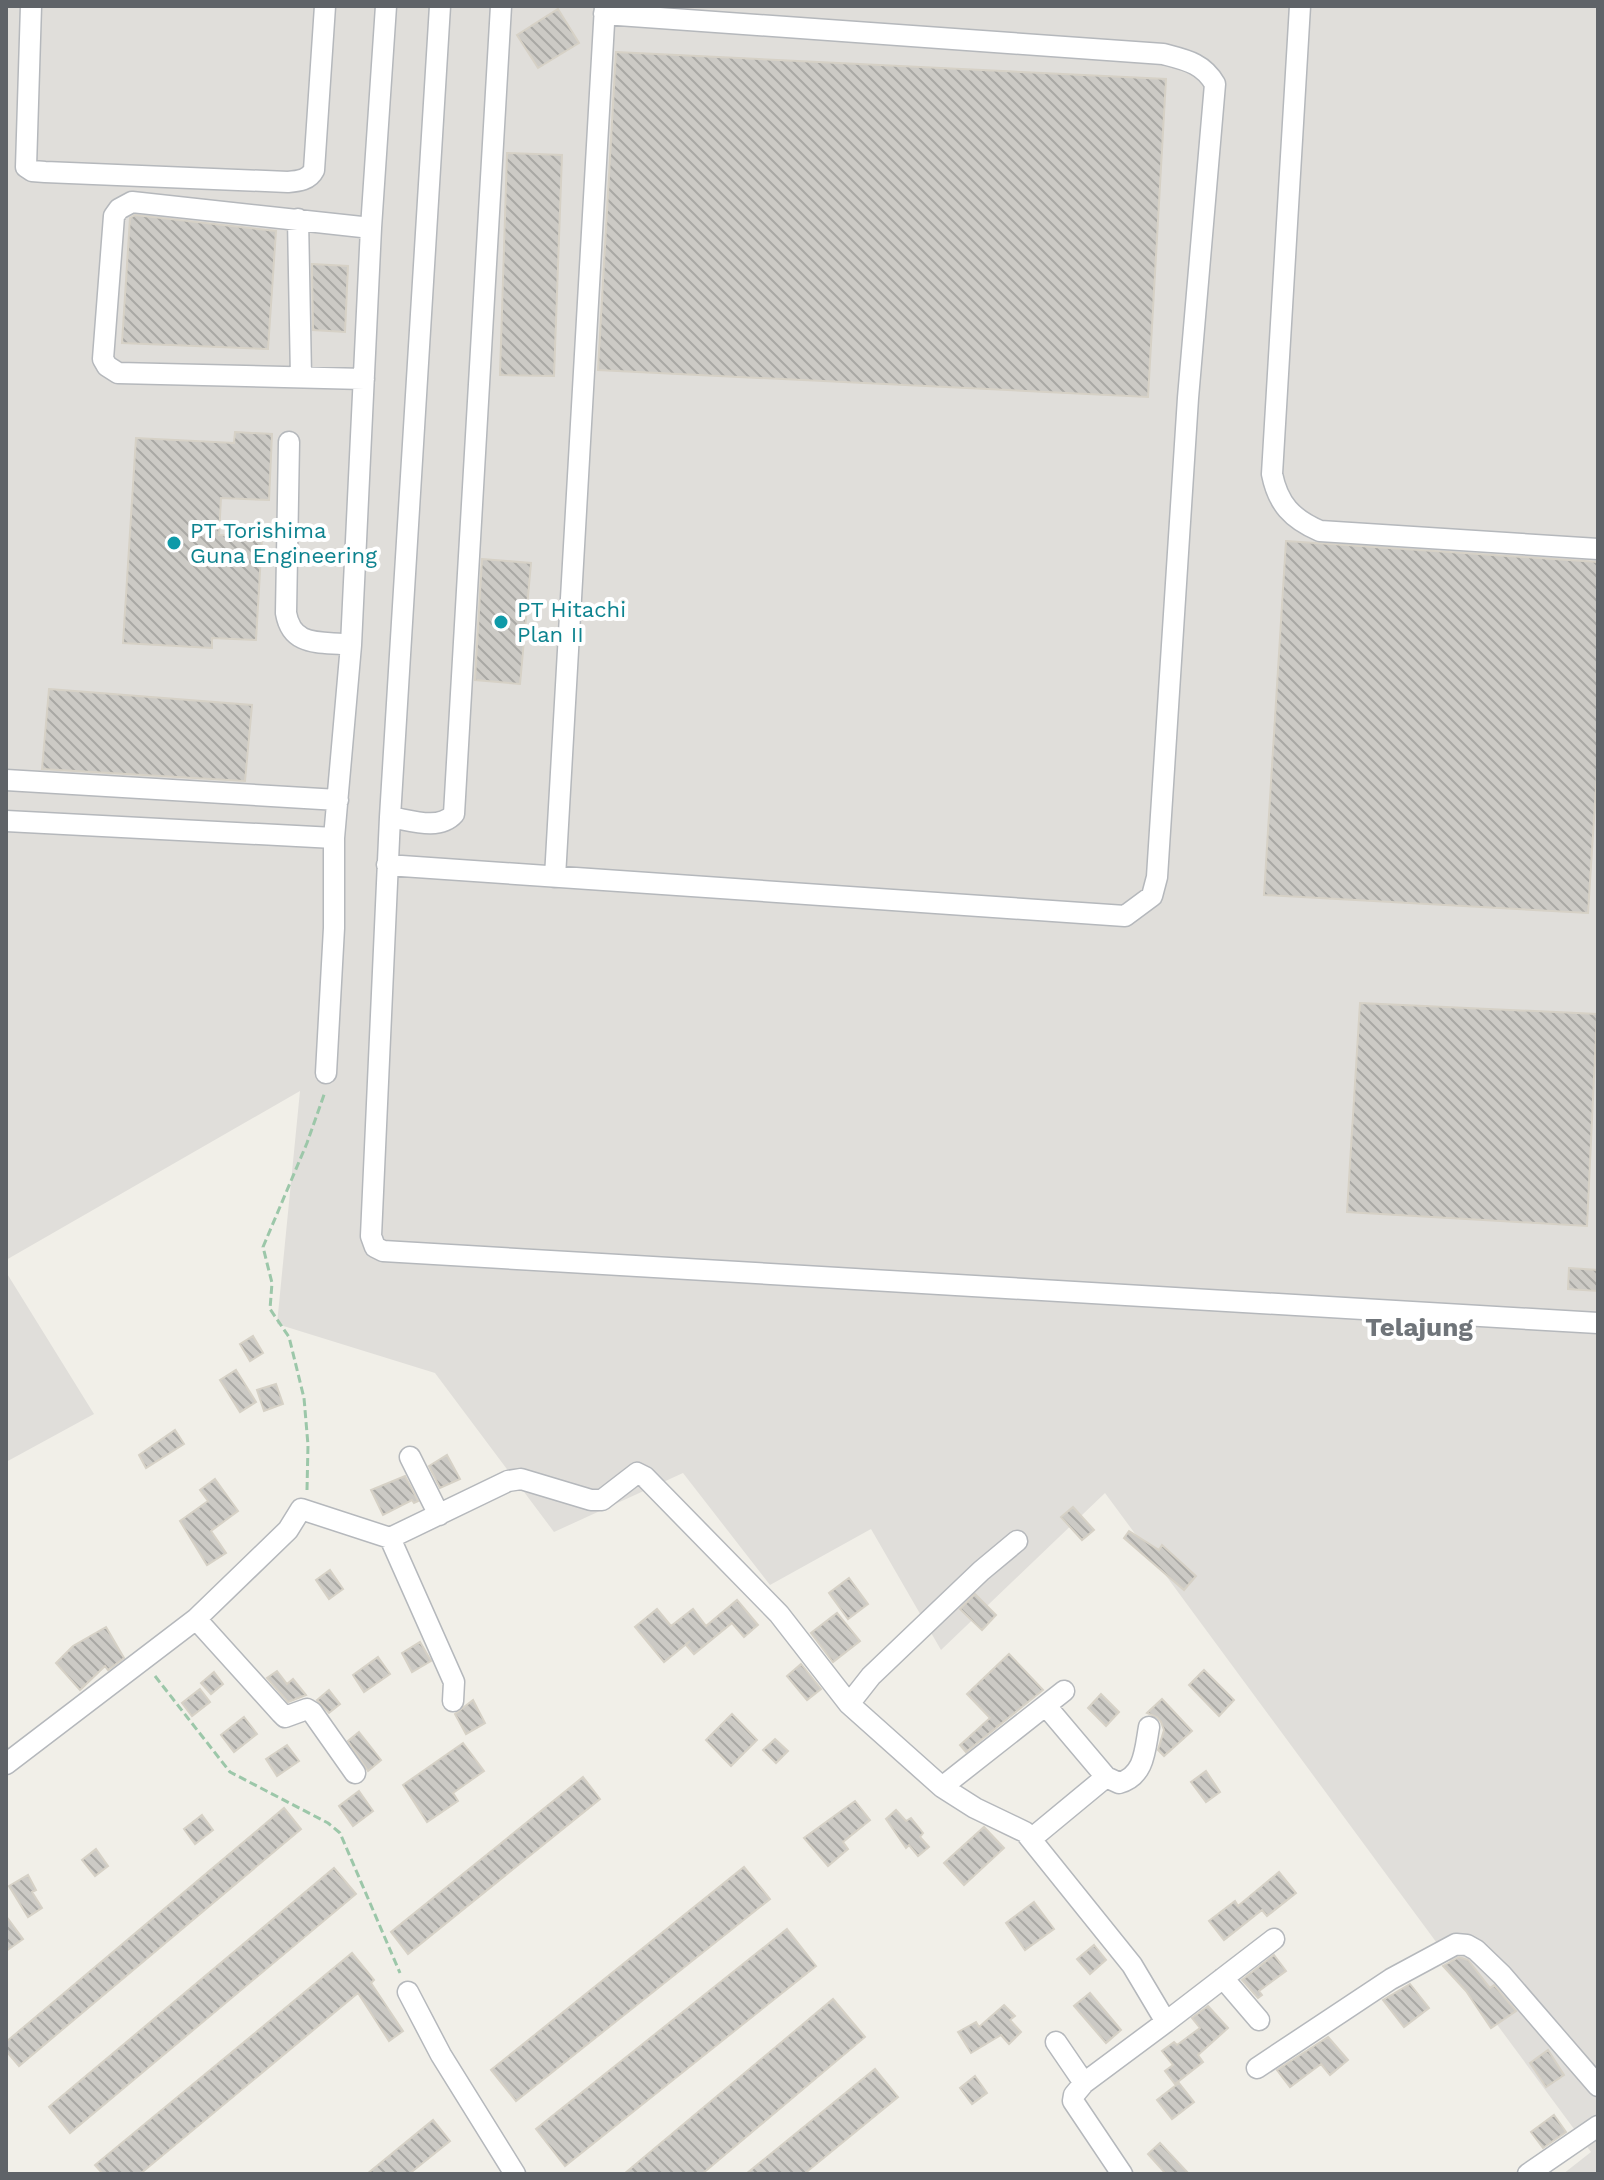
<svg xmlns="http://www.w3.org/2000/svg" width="1604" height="2180" viewBox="0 0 1604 2180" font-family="'Work Sans',sans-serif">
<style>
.industrial{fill:#e0deda}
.building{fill:url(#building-back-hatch);stroke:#d6d1c6;stroke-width:2}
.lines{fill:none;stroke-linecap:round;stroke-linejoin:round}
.minor-casing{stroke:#b5b8bc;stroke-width:23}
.path{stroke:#9cc7a9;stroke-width:3;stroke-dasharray:8 4;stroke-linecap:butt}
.minor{stroke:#fff;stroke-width:20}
.culture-dot{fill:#0f9aa8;stroke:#fff;stroke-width:3}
.labels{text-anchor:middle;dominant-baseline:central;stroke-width:8;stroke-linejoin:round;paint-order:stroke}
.culture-label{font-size:22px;fill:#0d838f;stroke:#fff;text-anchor:start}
.quarter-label{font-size:26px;font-weight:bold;fill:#70757a;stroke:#fff}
</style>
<defs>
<pattern id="building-back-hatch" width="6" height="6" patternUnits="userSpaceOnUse" patternTransform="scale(2)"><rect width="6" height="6" fill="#cccac5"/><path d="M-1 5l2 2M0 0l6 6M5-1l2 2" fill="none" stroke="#a9a8a4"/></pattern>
</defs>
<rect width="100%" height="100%" fill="#f1efe8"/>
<!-- industrial -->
<path class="industrial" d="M6,6h1592v2168h-35l28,-22 -486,-659 -164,157 -70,-121 -101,56 -87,-112 -129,59 -119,-159 -158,-49 23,-233 -294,169z
M6,1272l88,142 -88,48z"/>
<!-- building -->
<path class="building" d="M558,9l21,34 -41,25 -21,-33z
M616,52l550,27 -18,318 -550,-27z
M507,153l55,2 -8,221 -54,-1z
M135,215l141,16 -8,118 -146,-6 8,-125z
M312,264l36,2 -3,66 -32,-2z
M235,432l37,2 -3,66 -48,-2 -2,37 43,2 -6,103 -44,-2v10l-89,-5 13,-205 98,5z
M1286,541l312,21v194l-10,157 -324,-18z
M482,559l49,4 -11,121 -45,-4z
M49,689l203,16 -7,76 -203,-12z
M1360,1003l237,11 -10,212 -240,-14z
M1569,1268l29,2v21l-30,-2z
M253,1336l10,17 -13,8 -10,-17z
M236,1370l20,32 -16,10 -20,-32z
M276,1384l7,20 -19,7 -7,-21z
M175,1430l9,14 -38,24 -7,-13z
M447,1455l13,24 -20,9 -11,-22z
M405,1476l13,25 -4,2 -2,-3 -29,15 -12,-25z
M215,1479l23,32 -27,20 15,22 -19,12 -27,-44 28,-20 -8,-11z
M1073,1507l21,23 -12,10 -21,-23z
M1129,1531l30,19 3,-5 34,31 -12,14 -60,-52z
M330,1570l13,19 -14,10 -13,-19z
M849,1578l19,26 -20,15 -19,-26z
M975,1594l21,21 -14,15 -22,-21z
M737,1600l21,25 -14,12 -12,-14 -38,31 -8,-9 4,-4 -26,21 -29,-35 22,-18 14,17 22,-17 13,17z
M837,1613l23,28 -27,21 -22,-29z
M106,1627l18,31 -16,12 -3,-4 -25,24 -24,-27 17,-17z
M420,1642l11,19 -19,11 -10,-19z
M1009,1654l34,36 -77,62 -6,-7 30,-27 -23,-24z
M378,1657l12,17 -26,18 -11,-17z
M801,1664l20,25 -14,11 -20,-24z
M1204,1670l30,30 -15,16 -30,-31z
M277,1671l10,13 6,-5 13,16 -18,7 -21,-24z
M214,1672l9,12 -12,10 -10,-11z
M200,1689l10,13 -18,14 -10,-13z
M329,1690l11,14 -11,9 -12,-13z
M1101,1694l18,18 -13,14 -18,-18z
M1162,1699l30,32 -28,25 -6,-6 6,-20 -3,-8 -4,-5 -10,-4z
M473,1700l12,23 -19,11 -11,-20z
M732,1714l25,26 -26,26 -25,-26z
M244,1717l13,17 -23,18 -13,-17z
M359,1732l22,28 -13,11 -20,-30z
M775,1739l13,12 -12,12 -13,-13z
M463,1743l21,28 -31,22 5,8 -31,21 -24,-37z
M287,1745l12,16 -22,15 -11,-17z
M1206,1771l14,21 -14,10 -15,-20z
M583,1777l17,22 -192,155 -17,-22z
M359,1791l14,20 -20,15 -14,-20z
M855,1801l15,19 -27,22 5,7 -20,17 -24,-28z
M284,1808l17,21 -282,237 -13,-15v-9z
M896,1810l10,11 5,-3 12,15 -3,4 9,10 -11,9 -9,-11 -3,3 -20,-29z
M202,1815l11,15 -18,14 -11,-15z
M984,1827l20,21 -40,37 -20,-22z
M96,1849l12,17 -13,10 -13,-16z
M744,1867l26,32 -254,202 -25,-31z
M334,1868l22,26 -286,239 -21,-26z
M1279,1872l17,21 -29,23 -5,-6 -38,30 -15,-19 26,-20 3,5z
M28,1875l8,15 -4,2 10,16 -14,9 -19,-31z
M1034,1902l20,27 -29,21 -19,-27z
M6,1916l17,23 -17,12z
M787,1929l29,37 -251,200 -29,-37z
M1094,1945l12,15 -16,14 -13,-15z
M352,1953l22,27 -3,3 32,48 -14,10 -31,-48 -218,181h-37l-8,-9z
M1274,1955l12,16 -27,20 3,4 -4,3 -16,-18z
M1459,1957l9,3 22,28 4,-3 22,26 -25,17 -25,-37 -23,-25z
M1410,1984l19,24 -25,19 -21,-27z
M1090,1993l31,37 -15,13 -32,-37z
M833,1999l32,38 -163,137h-78z
M1004,2005l11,11 -5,4 11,12 -12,12 -8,-9 -30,18 -13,-21 18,-10 3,5z
M1208,2006l20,22 -30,27 5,7 -28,22 -10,-13 8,-6 -11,-14 12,-9 3,3 23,-17 -8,-10z
M1328,2037l20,23 -18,15 -9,-11 -31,23 -13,-17z
M1548,2050l16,25 -18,12 -16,-24z
M875,2069l23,28 -94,77h-58z
M975,2076l12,17 -15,11 -12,-16z
M1179,2083l15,19 -22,17 -15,-19z
M1554,2115l12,17 -23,16 -12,-16z
M433,2120l17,21 -41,33h-42z
M1160,2143l29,31h-23l-18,-20z"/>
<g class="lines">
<!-- minor casing -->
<g class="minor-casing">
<path id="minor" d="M31,6l-5,161 6,4 13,1 243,10c11,-1 21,-2 26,-12l11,-164
M440,6l-50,811 -19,419 4,11 8,4c405,23 810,47 1215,72
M1300,6l-28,468c6,30 20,45 48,57l278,18
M298,219l3,158
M364,379l-246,-6 -11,-7 -4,-7 11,-143 5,-7 13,-7 239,26
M289,442l-3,171c6,35 35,28 65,32
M6,780l332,20
M390,817c20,3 49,14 64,-3l47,-808
M6,821l328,17
M387,865l738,51 27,-20 5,-19 31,-479 27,-314c-12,-21 -29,-24 -52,-30l-559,-40
M555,877l50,-871
M326,1073l8,-145v-90l17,-193 20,-417 15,-222
M410,1457l29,58
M390,1538l64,144 -1,19
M196,1619l85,94 4,4 22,-8 5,3 43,61
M849,1704l22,-28 110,-105 36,-30
M1046,1706l60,71 13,6c26,-7 26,-34 30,-56
M6,1764l190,-145 92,-89 13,-21 89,29 118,-57 13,-2 70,21h11l35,-27 8,4 134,137 70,90 93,83 33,21 50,24 107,133 34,57 -82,61 -10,12 -1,6 49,73
M942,1787l122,-96
M1031,1839l75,-62
M1223,1978l36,42
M408,1992l33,63 74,119
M1166,2022l108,-83
M1056,2042l28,41
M1257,2068l134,-89 65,-35 11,1 9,5 26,25 96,111
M1528,2174l70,-48"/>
</g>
<!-- path -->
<path class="path" d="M307,1490l1,-45 -4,-47 -15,-61 -19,-28 2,-26 -9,-36 44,-104 18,-51
M155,1676l75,96 98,51 12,10 60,140"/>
<!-- minor -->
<use href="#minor" class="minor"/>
</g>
<!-- markers -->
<g class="culture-dot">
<circle cx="174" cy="543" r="8"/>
<circle cx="501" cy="622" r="8"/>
</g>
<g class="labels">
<!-- culture labels -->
<g class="culture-label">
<text x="190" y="530">PT Torishima<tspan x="190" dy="25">Guna Engineering</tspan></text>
<text x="517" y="609">PT Hitachi<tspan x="517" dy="25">Plan II</tspan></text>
</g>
<!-- quarter labels -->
<g class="quarter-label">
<text x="1419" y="1327">Telajung</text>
</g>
</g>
<!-- border -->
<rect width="1604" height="2180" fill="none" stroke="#5f6368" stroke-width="16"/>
</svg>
